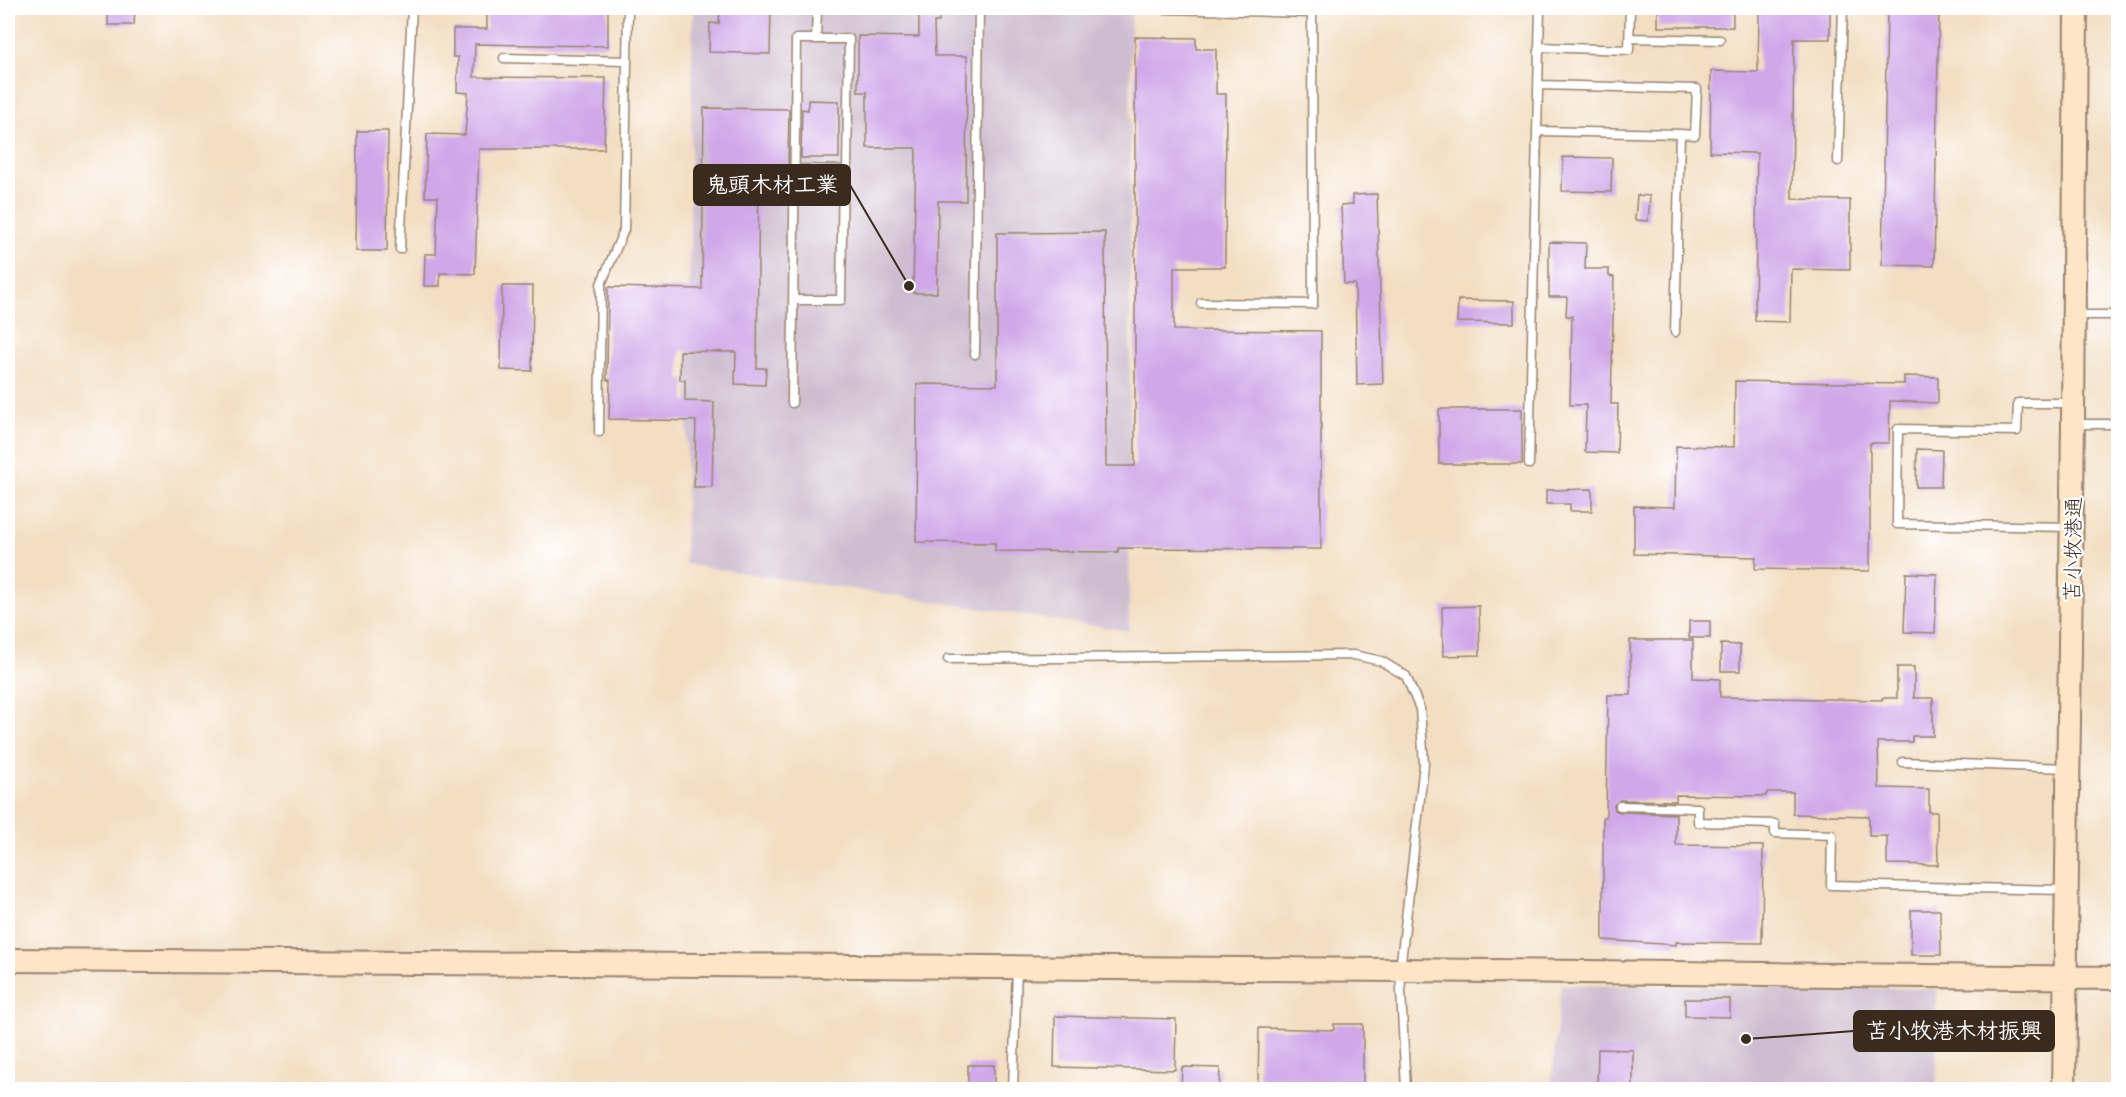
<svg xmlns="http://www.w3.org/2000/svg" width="2126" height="1097" viewBox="0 0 2126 1097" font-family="'Playpen Sans','Klee One',sans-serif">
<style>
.industrial{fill:#cfbdcf}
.building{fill:#d0a8e9}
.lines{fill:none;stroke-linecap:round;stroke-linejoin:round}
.lane-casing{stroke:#978470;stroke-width:11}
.secondary-casing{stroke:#978470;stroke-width:26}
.lane{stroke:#fff;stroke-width:8}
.secondary{stroke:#fde5c5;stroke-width:22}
.labels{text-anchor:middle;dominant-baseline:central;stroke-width:4.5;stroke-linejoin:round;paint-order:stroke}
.street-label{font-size:21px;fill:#3b2a1e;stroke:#fff}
.leader{fill:none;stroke:#3b2a1e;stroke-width:2}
.callout-dot{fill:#3b2a1e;stroke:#fff;stroke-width:2}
.callout{fill:#3b2a1e;stroke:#3b2a1e;stroke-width:2}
.callout-label{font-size:22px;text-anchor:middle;font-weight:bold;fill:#fff}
</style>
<rect width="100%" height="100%" fill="#fff"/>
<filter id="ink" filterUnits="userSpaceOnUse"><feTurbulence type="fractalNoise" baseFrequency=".0167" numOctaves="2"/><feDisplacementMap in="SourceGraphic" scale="12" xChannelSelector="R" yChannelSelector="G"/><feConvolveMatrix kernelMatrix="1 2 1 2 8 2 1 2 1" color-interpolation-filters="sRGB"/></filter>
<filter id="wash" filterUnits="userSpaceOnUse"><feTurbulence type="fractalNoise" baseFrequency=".008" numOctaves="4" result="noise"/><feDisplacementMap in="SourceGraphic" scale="24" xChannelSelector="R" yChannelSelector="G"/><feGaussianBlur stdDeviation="1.35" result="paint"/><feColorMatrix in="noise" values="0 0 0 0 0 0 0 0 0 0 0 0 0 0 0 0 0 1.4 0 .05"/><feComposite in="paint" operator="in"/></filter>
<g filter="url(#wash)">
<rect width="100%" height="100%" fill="#f3dec2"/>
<!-- industrial -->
<path class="industrial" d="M693,8h438l-2,623 -444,-67z
M1561,985l375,4 1,100 -386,1z"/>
<g id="blocks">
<!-- building -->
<path class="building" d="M108,8h27l-1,17h-26z
M487,8h121v38l-133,-2 -1,33 132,1 -2,71h-125l-4,125 -35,-1v13h-16l1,-32h11l2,-57h-13l2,-63 38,1 3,-42 -11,-1 1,-35h-5v-28h34z
M720,8h51l-1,46 -61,-2 1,-29 9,1z
M919,8h20v14h-5l1,34h32l-1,145h-28l-1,92h-24l3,-145h-49v-56h-9v-56l61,1z
M1658,8h75v19h-75z
M1887,8h52l-5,258 -52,-1z
M1759,9h71v30h-36l-2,160 58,1v70l-59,-1 -1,53 -35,-1 2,-168 -47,-1 1,-81 47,1z
M1135,37l61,1v11h20v45h10l-1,173h-51v63l147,1v218l-203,-1v4l-123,-1v-8l-79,-1 1,-158 80,1v-152l108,-1 1,234h29z
M808,100l31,1v57h-38l1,-49 6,1z
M704,108l85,1 -1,57 -29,-1 -2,203h9l-1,17 -30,-1 1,-32 -56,-1v29h5v21l29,1 -2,85h-18l2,-66 -87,-2 1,-39h-3l1,-93 94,2z
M357,131h31l-1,120h-31z
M1563,157l49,1 -1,34 -49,-1z
M1377,194l6,190 -26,1 -2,-101h-11l-3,-79 12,-1 -1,-9z
M1637,195l13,1 -2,25 -13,-1z
M1549,242l37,1 -1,26h24v7l5,1 -3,127h7l-1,49 -32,-1 1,-47h-16l2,-89h-6l1,-19h-18z
M502,286h31l-1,85 -31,-1z
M1458,300l56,1v22l-57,-1z
M1904,376l34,1v26l-48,-2 -1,42h-19v128l-115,-2 1,-12 -122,-3v-48l41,1 1,-61 58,1 1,-66 169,3z
M1439,409h83v55h-83z
M1917,449l25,1 -1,37h-25z
M1592,489v22h-22v-7h-24v-14z
M1906,573l31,1 -2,59 -31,-1z
M1479,606l1,49 -37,1 -1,-49z
M1689,621h21v17h-21z
M1630,640h63v38l27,1v18l162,3v-2h15v-31h17v31h19v38h-21v6h-34l1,46 50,1v23h8l1,53 -51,-1v-28h-18v-20l-76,-2v-22h-26l-1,4 -90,-1v6l-56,-1 -6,5 1,5 4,2 57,2v31l87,1 -1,97 -86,-1v3l-73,-5v-123h3l2,-122h23z
M1721,644l19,1v26h-19z
M1911,910h29l1,45h-30z
M1685,999h45v18l-45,-1z
M1055,1016l121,3 -1,51 -121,-3z
M1334,1024h29v65h-105l1,-61 75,2z
M1598,1049l35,1v39h-36z
M968,1065h26v24h-26z
M1182,1067l38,1 -1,21h-38z"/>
</g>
</g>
<g filter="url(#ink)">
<use href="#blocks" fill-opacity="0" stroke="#978470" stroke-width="1.5"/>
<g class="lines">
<!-- lane casing -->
<g class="lane-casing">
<path id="lane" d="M1165,8v1l147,4v-5
M1630,38l90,2
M816,39h33l-2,131h-4
M1539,47l90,3 1,-42
M504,58l123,3
M1538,85l159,4 -2,46 -15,-1
M1537,131l143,3 -5,198
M1838,161l5,-153
M400,249l12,-241
M793,300h48l2,-130 -49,-1
M1201,303l112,1 -1,-291
M2075,315h43
M975,354l4,-346
M792,403l4,-364h20l1,-31
M2074,424h44
M599,432l2,-148 23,-54 4,-222
M1529,464l11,-456
M2071,527l-174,-3 1,-95 119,2 1,-28h53
M948,659l406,-4 27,6 25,15 14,33 4,55 -24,206 6,120
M1903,762l164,6
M1620,806l78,2v14l77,2v9l57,2 -1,50 235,5
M1013,1090l4,-121"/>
</g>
<!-- secondary casing -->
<g class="secondary-casing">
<path id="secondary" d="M8,960l1392,10 718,8
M2064,1090l9,-667 3,-415"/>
</g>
<!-- lane -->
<use href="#lane" class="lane"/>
<!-- secondary -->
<use href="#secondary" class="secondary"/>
</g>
</g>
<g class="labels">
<!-- street labels -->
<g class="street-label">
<text transform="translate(2071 549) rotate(-89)">苫小牧港通</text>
</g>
</g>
<!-- callouts -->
<path class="leader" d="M909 286L850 185M1746 1039L1854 1031"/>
<g class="callout-dot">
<circle cx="909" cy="286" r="6"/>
<circle cx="1746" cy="1039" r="6"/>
</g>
<g class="callout">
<rect x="694" y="165" width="156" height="40" rx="6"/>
<rect x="1854" y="1011" width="200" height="40" rx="6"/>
</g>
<g class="callout-label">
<text x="772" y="192">鬼頭木材工業</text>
<text x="1954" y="1038">苫小牧港木材振興</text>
</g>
<!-- margin -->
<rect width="2126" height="1097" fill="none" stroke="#fff" stroke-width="30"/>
</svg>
